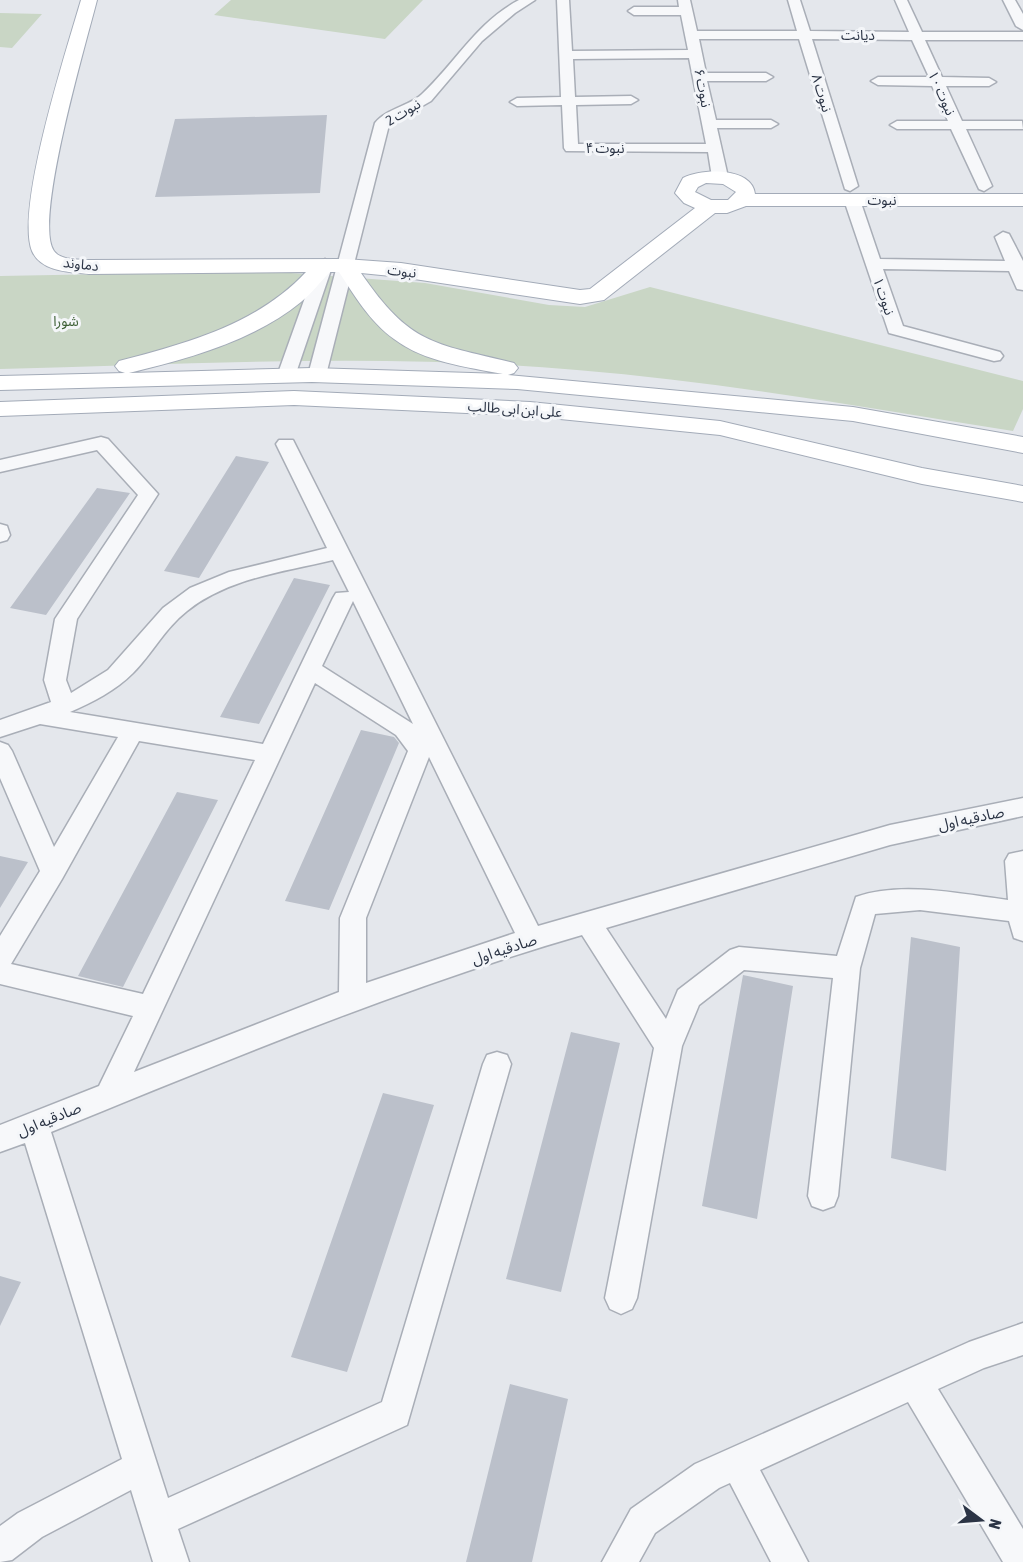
<svg xmlns="http://www.w3.org/2000/svg" width="1023" height="1562" viewBox="0 0 1023 1562" font-family="'Asap Condensed','Noto Sans Arabic',sans-serif">
<style>
.green{fill:#c9d6c5}
.building{fill:#bbc0ca}
.lines{fill:none;stroke-linecap:round;stroke-linejoin:round}
.minor-casing{stroke:#a9aeb7;stroke-width:3}
.major-casing{stroke:#a3abb8;stroke-width:2}
.minor{fill:#f7f8fa;fill-rule:evenodd}
.major{fill:#fff;fill-rule:evenodd}
.labels{text-anchor:middle;dominant-baseline:central;stroke-width:6;stroke-linejoin:round;paint-order:stroke}
.far-street-label{font-size:14px;fill:#2b3445;stroke:#f4f6f9}
.far-park-label{font-size:14px;fill:#3f6138;stroke:#f4f6f9}
.street-label{font-size:15px;fill:#2b3445;stroke:#f4f6f9}
</style>
<rect width="100%" height="100%" fill="#e4e7ec"/>
<!-- green -->
<path class="green" d="M231,0h192l-38,39 -171,-24z
M0,13l42,1 -30,34 -12,-1z
M264,271l161,12 124,22 36,2 65,-20 373,94v28l-10,22c-145,-23 -290,-49 -436,-61 -192,-17 -385,-6 -577,-1v-93z"/>
<!-- building -->
<path class="building" d="M327,115l-7,78 -165,4 20,-78z
M236,456l33,6 -70,116 -35,-7z
M97,488l33,5 -84,122 -36,-7z
M294,578l36,7 -71,139 -39,-7z
M361,730l33,7 5,6 -70,167 -44,-9z
M177,792l41,8 -95,187 -45,-11z
M0,856l28,6 -28,46z
M911,937l49,10 -14,224 -55,-13z
M743,975l50,11 -36,233 -55,-13z
M571,1032l49,11 -59,249 -55,-13z
M383,1093l51,12 -87,267 -56,-15z
M0,1276l21,6 -21,44z
M510,1384l58,15 -36,163h-66z"/>
<g class="lines">
<!-- minor casing -->
<g class="minor-casing">
<path id="minor" d="M519,0h16l-20,13 -33,28 -51,60 -42,24 -63,250 -3,4h-12l-3,-4 67,-252c11,-14 34,-17 47,-29 34,-32 55,-72 97,-94z
M557,0h12l3,51 116,-1 -7,-35h-47l-6,-4 6,-4h45l-1,-7h12l7,31h100l-9,-31h12l10,31 99,1 -14,-32h12l15,32h101v8h-98l17,37 47,1 7,4 -7,4h-43l16,35h60l1,8h-57l26,57 -8,5 -5,-2 -28,-60h-54l-7,-4 7,-4h51l-16,-35 -54,-1 -7,-4 7,-4h51l-17,-37 -100,-1 46,147 -8,5 -5,-2 -46,-150h-100l7,34h60l7,4 -7,4h-59l9,39h55l7,4 -7,4h-54l11,49 -3,3 -5,2 -8,-5 -4,-25 -142,-1 -2,-3 -2,-43 -45,1 -7,-4 7,-4 44,-1zM689,58l17,86h-128l-2,-39 55,-1 7,-4 -7,-4 -56,1 -2,-38z
M1003,0h12l8,14v16l-7,-4z
M852,195l8,5 20,59 125,2 -10,-24 8,-5 6,2 14,27v29l-6,-1 -8,-18 -126,-2 20,57 97,26 3,4 -3,4 -6,1 -105,-28 -45,-133z
M325,259l8,5 -38,112 -3,4h-12l-3,-4 40,-112z
M101,437l7,2 50,55 -81,125 -11,61 5,13 37,-23 55,-62 27,-20 39,-16 98,-24 -51,-104 3,-4h14l245,486 352,-101 133,-27v18l-133,29 -284,83 60,91 12,-29 52,-40 9,-3 98,9 19,-59c45,-16 105,-3 152,3l-3,-39 4,-7 14,-3v90l-9,-3 -5,-17 -89,-11 -45,4 -15,54 -22,228 -4,10 -11,4 -11,-4 -4,-10 25,-218 -89,-8 -45,35 -17,41 -45,252 -5,11 -11,5 -11,-5 -5,-11 49,-250 -72,-113c-182,53 -356,126 -531,197l117,366 214,-96 101,-338 4,-9 10,-3 10,3 4,9 -104,361 -229,104 11,33h-36l-22,-72 -89,47 -30,23 -12,2v-36l18,-13 104,-54 -97,-316 -25,9v-27l99,-39 34,-70 -133,-32v-48l40,-65 -40,-93v-36l8,3 4,6 42,96 64,-110 -78,-13 -40,13v-17l51,-18 -7,-22 11,-61 83,-124 -41,-45 -97,22v-12zM333,560l16,32 -13,1 -3,5 -70,146 -193,-32c23,-10 45,-21 63,-39 19,-19 32,-45 54,-62 41,-33 96,-39 146,-51zM353,601l60,123 -91,-58zM315,683l81,52 12,16 -68,167 -1,74 -205,80zM139,741l116,19 -112,234 -132,-30 51,-85zM429,757l86,176 -149,50v-65z
M0,524l7,2 3,9 -3,5 -7,2z
M1023,1323v32l-39,13 -46,21 85,140v33h-20l-95,-160 -148,68 48,92h-37l-41,-79 -11,5 -64,45 -16,29h-37l29,-53 64,-45 274,-122z"/>
</g>
<!-- major casing -->
<g class="major-casing">
<path id="major" d="M81,0h16c-10,40 -64,222 -43,251 7,10 25,8 35,9l256,-1 56,4 179,27 10,-1 105,-81 -11,-5 -9,-10 8,-15c19,-10 69,-11 72,16h268v12h-277l-19,7h-12l-111,87 -24,4 -179,-27 -40,-4c50,73 73,70 153,90l4,5 -4,5 -6,2 345,32 170,30v16l-170,-32 -336,-32 -205,-7 -312,8v-14l125,-3 -6,-2 -4,-5 4,-5c66,-17 139,-37 187,-89l-217,2c-19,-2 -48,-2 -57,-23 -17,-42 35,-203 49,-251zM706,183l17,1 13,8 -8,8h-17l-16,-8 3,-5zM330,272h9c15,23 31,50 55,67 30,23 73,28 109,35l-191,-6 -183,5c59,-14 124,-32 172,-71 11,-9 19,-20 29,-30z
M294,391l236,11 190,19 202,47 101,18v16l-101,-18 -202,-49 -190,-19 -236,-11 -294,11v-14z"/>
</g>
<!-- minor -->
<use href="#minor" class="minor"/>
<!-- major -->
<use href="#major" class="major"/>
</g>
<g class="labels">
<!-- far-street labels -->
<g class="far-street-label">
<text x="858" y="35">دیانت</text>
<text transform="translate(703 88) rotate(79)">نبوت ۶</text>
<text transform="translate(822 93) rotate(73)">نبوت ۸</text>
<text transform="translate(942 93) rotate(66)">نبوت ۱۰</text>
<text transform="translate(403 112) rotate(-31)">نبوت 2</text>
<text x="605" y="148">نبوت ۴</text>
<text x="882" y="200">نبوت</text>
<text transform="translate(81 264) rotate(6)">دماوند</text>
<text transform="translate(402 271) rotate(7)">نبوت</text>
<text transform="translate(884 296) rotate(71)">نبوت ۱</text>
<text transform="translate(515 409) rotate(4)">علی ابن ابی طالب</text>
</g>
<!-- far-park labels -->
<g class="far-park-label">
<text x="66" y="321">شورا</text>
</g>
<!-- street labels -->
<g class="street-label">
<text transform="translate(971 818) rotate(-12)">صادقیه اول</text>
<text transform="translate(504 949) rotate(-18)">صادقیه اول</text>
<text transform="translate(49 1119) rotate(-22)">صادقیه اول</text>
</g>
</g>
<!-- north arrow -->
<g transform="translate(981 1520) rotate(106)" stroke="#f4f6f9" stroke-width="4.5" paint-order="stroke">
<path d="M0-4.5L10 22L0 15L-10 22Z" fill="#2b3445"/>
<text y="-9" font-size="16" font-weight="bold" text-anchor="middle" fill="#2b3445">N</text>
</g>
</svg>
